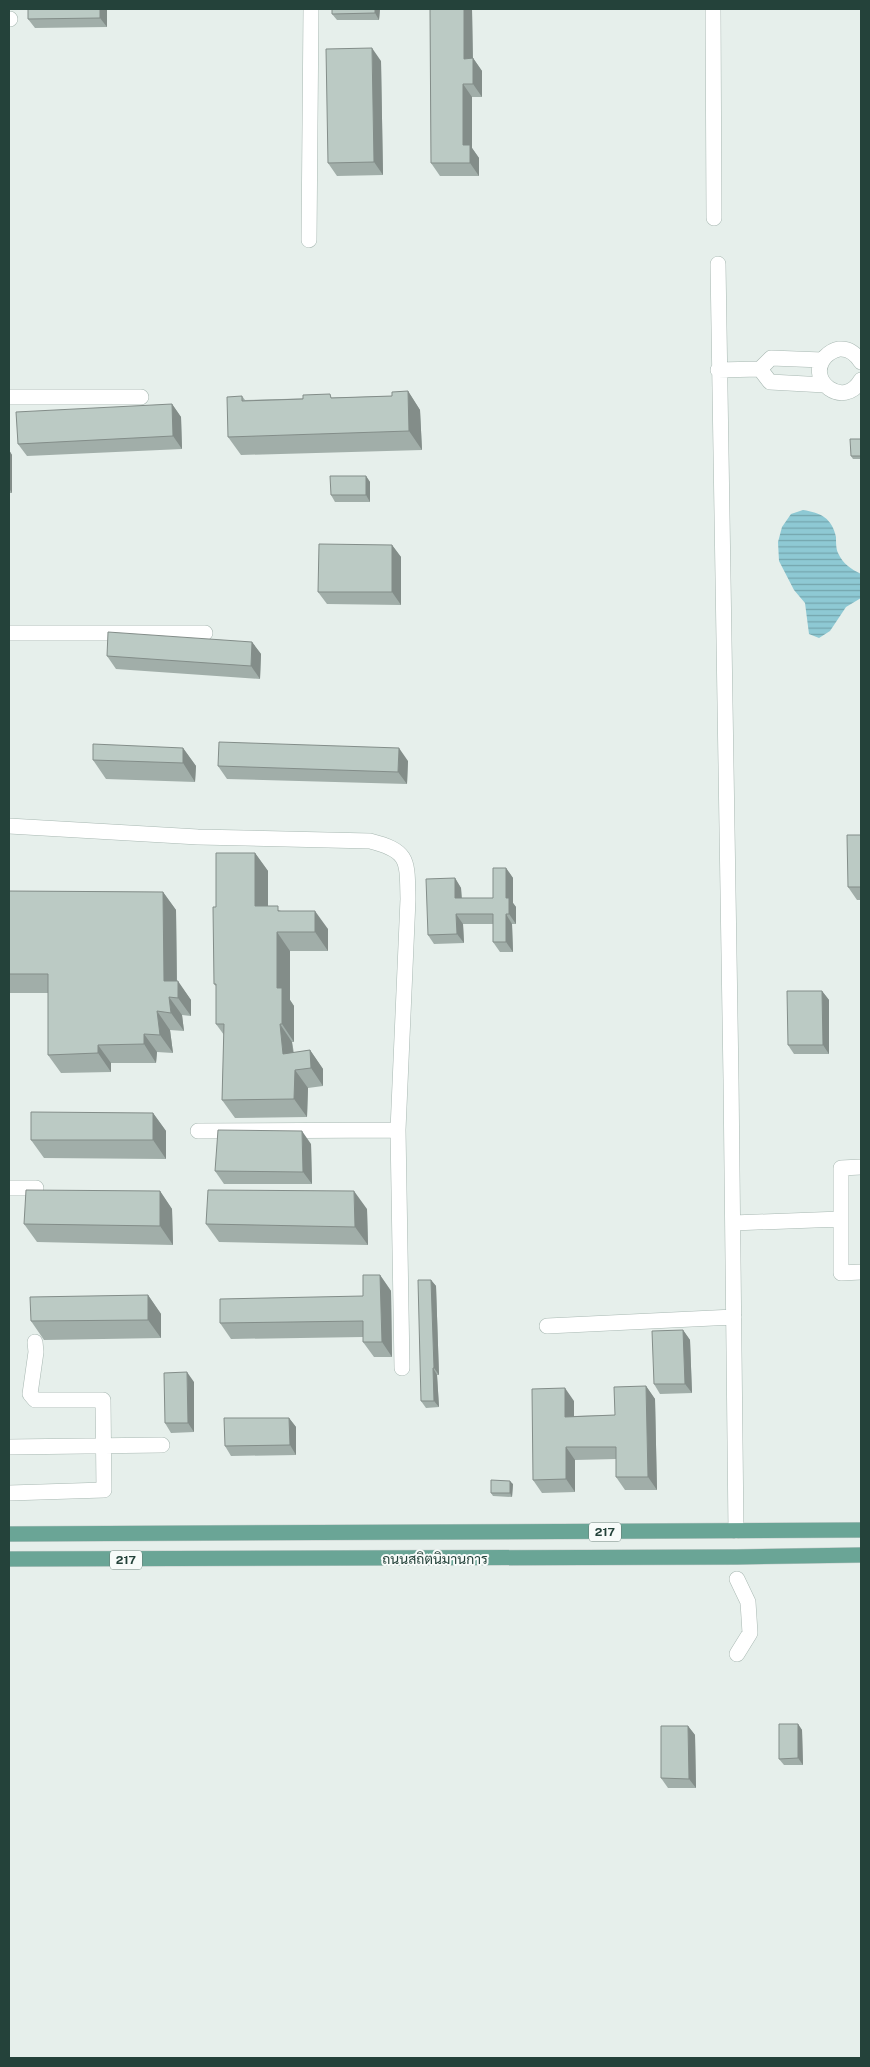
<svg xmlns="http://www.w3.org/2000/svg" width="870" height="2067" viewBox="0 0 870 2067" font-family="'Public Sans',Sarabun,sans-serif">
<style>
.water{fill:url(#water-rules)}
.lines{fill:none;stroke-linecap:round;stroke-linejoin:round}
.minor-casing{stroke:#a8b8b2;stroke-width:16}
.major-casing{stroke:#c2cac8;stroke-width:16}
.minor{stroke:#fff;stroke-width:15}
.major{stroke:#6aa596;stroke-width:15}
.wall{fill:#a1aea9}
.shaded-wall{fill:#838d89}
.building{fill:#bbcac4;stroke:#838d89}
.labels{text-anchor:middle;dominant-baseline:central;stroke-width:4;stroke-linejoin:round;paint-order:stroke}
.shield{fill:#f7fbf9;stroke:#637a73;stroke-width:1}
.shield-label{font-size:12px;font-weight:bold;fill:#24423a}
.street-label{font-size:14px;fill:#24423a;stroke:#f7fbf9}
</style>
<defs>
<pattern id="water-rules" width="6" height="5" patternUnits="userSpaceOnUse" patternTransform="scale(1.25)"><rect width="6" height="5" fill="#8ec9d4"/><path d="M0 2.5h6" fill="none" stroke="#74a5ad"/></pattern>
</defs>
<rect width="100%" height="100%" fill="#e6efeb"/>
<!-- water -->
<path class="water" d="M803,510c18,3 29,8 33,27 0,5 0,12 2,16 5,11 13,16 23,21v24l-15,9 -16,24 -11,7 -10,-4 -4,-31 -11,-13 -15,-29 -1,-19 4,-15 9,-13z"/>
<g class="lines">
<!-- minor casing -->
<g class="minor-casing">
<path id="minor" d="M713,9l1,209
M9,19h1
M309,240l2,-231
M718,264l13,815 5,452
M861,362c-5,-8 -12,-14 -22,-13 -6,1 -10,4 -14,8 -20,23 19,53 36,23
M760,369l10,13 55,3
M718,370l42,-1 11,-11 51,2
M9,397h132
M9,633h196
M9,826l189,11 172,4c40,10 37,20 38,58l-10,231 4,238
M198,1131l200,-1
M9,1188h27
M841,1219v-51l20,-1
M733,1223l108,-4v54l20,-1
M547,1326l187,-9
M9,1447l153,-2
M9,1493l95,-3 -1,-90h-68l-5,-6 6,-42 -1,-10
M737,1579l11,23 2,31 -13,21"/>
</g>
<!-- major casing -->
<g class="major-casing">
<path id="major" d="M9,1534l852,-4
M9,1559l728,-2 124,-2"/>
</g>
<!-- minor -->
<use href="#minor" class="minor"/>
<!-- major -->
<use href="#major" class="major"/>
</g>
<!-- wall -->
<path class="wall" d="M28,9h79v18l-72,1 -7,-9z
M332,9h48l-1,11h-42l-5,-6z
M430,9h47h-5l1,49 9,13v26h-10v51l7,10v18h-39l-9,-13z
M381,61l2,114 -46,1 -9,-13z
M408,391l12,19 2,40 -181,5 -13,-18 14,-41 3,4 147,-4z
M172,404l9,13 1,32 -155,7 -9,-12z
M861,439v20h-8l-2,-3z
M9,450l3,5v38h-3z
M366,476l4,6v20h-35l-4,-7z
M392,545l9,12v48l-74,-1 -9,-12z
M252,642l9,12 -1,25 -144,-10 -9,-13z
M183,748l13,18 -1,16 -89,-3 -13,-19z
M408,761l-1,23 -180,-5 -9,-13z
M861,835v65h-4l-9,-13z
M255,853l13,18v35l60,23v22h-38v49l4,6v36h-2l2,11 16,-3 13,19v17l-15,2 -1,29 -72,1 -13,-18 2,-65 -8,-11v-38l-2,-2 2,-77z
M506,868l7,10v25l3,4v17h-4l1,28h-13l-7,-10v-18h-30l1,19 -30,1 -6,-9 27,-57 6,10 1,10h31z
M9,891l154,1 13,18 1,71 14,19v16l-9,-1 2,16 -14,-1 3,23 -16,-1 -1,11h-45v9l-50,1 -13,-18v-62h-39z
M822,991l7,9v54h-35l-6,-9z
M153,1113l13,18v28l-122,-1 -13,-18z
M311,1144l1,40h-88l-9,-13z
M160,1191l12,18 1,36 -136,-3 -13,-18z
M367,1209l1,36 -149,-3 -13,-18z
M380,1275l11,16 1,66h-18l-11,-15v-5l-132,2 -11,-16 143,-27z
M431,1280l5,6 3,89h-2l2,32 -13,1 -5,-7z
M148,1295l13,19v24l-117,2 -13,-19z
M683,1330l7,10 2,53 -32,1 -6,-10z
M194,1382v50l-23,1 -6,-10z
M646,1386l9,13 2,91h-32l-9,-13v-18l-41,1v32l-33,1 -9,-13 41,-79v15l41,-1z
M289,1418l7,9v28l-65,1 -6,-10z
M513,1484l-1,13 -19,-1 -2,-3z
M798,1724l4,6 1,35h-19l-5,-6z
M688,1726l7,9 1,53h-28l-7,-10z"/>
<!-- shaded-wall -->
<path class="shaded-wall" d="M100,9h7v18l-7,-9z
M375,9h5l-1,11 -4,-7z
M464,9h8l1,62 -9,-12z
M372,48l9,13 2,114 -9,-13z
M473,58l9,13v26l-9,-13z
M463,84l9,13v51l7,10v18l-9,-13 -7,-18z
M408,391l12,19 2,40 -13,-19z
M172,404l9,13 1,32 -9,-13z
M9,450l3,5v38l-3,-5z
M366,476l4,6v20l-4,-7z
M392,545l9,12v48l-9,-13z
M252,642l9,12 -1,25 -9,-13z
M183,748l13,18 -1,16 -12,-19z
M399,748l9,13 -1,23 -9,-12z
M255,853l13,18v54l-13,-19z
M506,868l7,10v25l3,4v17l-7,-10 -3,-16z
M455,878l6,10 1,20 -7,-10z
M163,892l13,18 1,88 -13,-17z
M315,911l13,18v22l-13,-19z
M456,914l7,10 1,19 -7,-9z
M506,914l6,10 1,28 -7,-10z
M277,932l13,19v49l4,6v36l-12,-18 -5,-36z
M178,981l13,19v16l-13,-18z
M822,991l7,9v54l-6,-9z
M169,997l13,18 2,16 -13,-18z
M157,1011l13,19 3,23 -13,-18z
M280,1024l12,18 3,28 13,18 -1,29 -13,-18 -11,-45z
M144,1034l13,18 -1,11 -12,-19z
M98,1045l13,18v9l-13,-19z
M310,1050l13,19v17l-12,-18z
M153,1113l13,18v28l-13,-19z
M302,1131l9,13 1,40 -9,-12z
M160,1191l12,18 1,36 -13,-19z
M354,1191l13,18 1,36 -13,-18z
M380,1275l11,16 1,66 -10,-15z
M431,1280l5,6 3,89 -5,-7z
M148,1295l13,19v24l-13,-18z
M683,1330l7,10 2,53 -7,-9z
M433,1368l4,7 2,32 -5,-6z
M187,1372l7,10v50l-6,-9z
M646,1386l9,13 2,91 -9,-13z
M565,1388l9,13v28l-9,-12z
M289,1418l7,9v28l-6,-10z
M566,1447l9,13v32l-9,-13z
M510,1481l3,3 -1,13 -2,-4z
M798,1724l4,6 1,35 -5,-7z
M688,1726l7,9 1,53 -7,-9z"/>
<!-- building -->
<path class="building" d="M28,9h72v9l-72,1z
M332,9h43v4l-43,1z
M430,9h34v50l9,-1v26h-10v61h7v18h-39z
M372,48l2,114 -46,1 -2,-114z
M408,391l1,40 -181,6 -1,-40 15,-1v5l61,-2v-4l27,-1 1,4 61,-2v-4z
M172,404l1,32 -155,8 -2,-32z
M850,439h11v17h-10z
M330,476h36v19h-35z
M319,544l73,1v47h-74z
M108,632l144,10 -1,24 -144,-10z
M219,742l180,6 -1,24 -180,-6z
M93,744l90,4v15l-90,-3z
M847,835h14v52h-13z
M216,853h39v53h23v5h37v21h-38v56h5v36h-2l3,30 27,-4 1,18 -16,2 -1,29 -72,1 2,-76h-8v-40h-2l-1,-77h3z
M493,868h13v30h3v16h-3v28h-13v-28h-37l1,20 -29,1 -2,-56 29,-1v20h38z
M9,891l154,1 1,89h14v17l-9,-1 2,16 -14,-2 3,24 -16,-1v10l-46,1v8l-50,2v-81h-39z
M787,991h35l1,54h-35z
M31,1112l122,1v27h-122z
M218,1130l84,1 1,41 -88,-1z
M26,1190l134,1v35l-136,-2z
M208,1190l146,1 1,36 -149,-3z
M363,1275h17l2,67h-19v-21l-143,2v-24l143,-3z
M418,1280h13l3,88h-1l1,33h-13z
M148,1295v25l-117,1 -1,-24z
M683,1330l2,54h-31l-2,-53z
M187,1372l1,51h-23l-1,-50z
M646,1386l2,91h-32v-30h-50v32l-33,1 -1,-91 33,-1v29l50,-2 -1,-28z
M224,1418h65l1,27 -65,1z
M491,1480l19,1v12h-19z
M779,1724h19v34l-19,1z
M661,1726h27l1,53 -28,-1z"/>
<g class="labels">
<!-- shield labels -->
<g class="shield">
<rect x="589" y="1522.5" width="32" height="19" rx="4"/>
<rect x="110" y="1550.5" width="32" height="19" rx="4"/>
</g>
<g class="shield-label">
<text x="605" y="1532">217</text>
<text x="126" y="1560">217</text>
</g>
<!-- street labels -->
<g class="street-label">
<text x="435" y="1559">ถนนสถิตนิมานการ</text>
</g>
</g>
<!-- border -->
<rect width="870" height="2067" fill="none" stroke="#24423a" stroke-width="20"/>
</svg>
